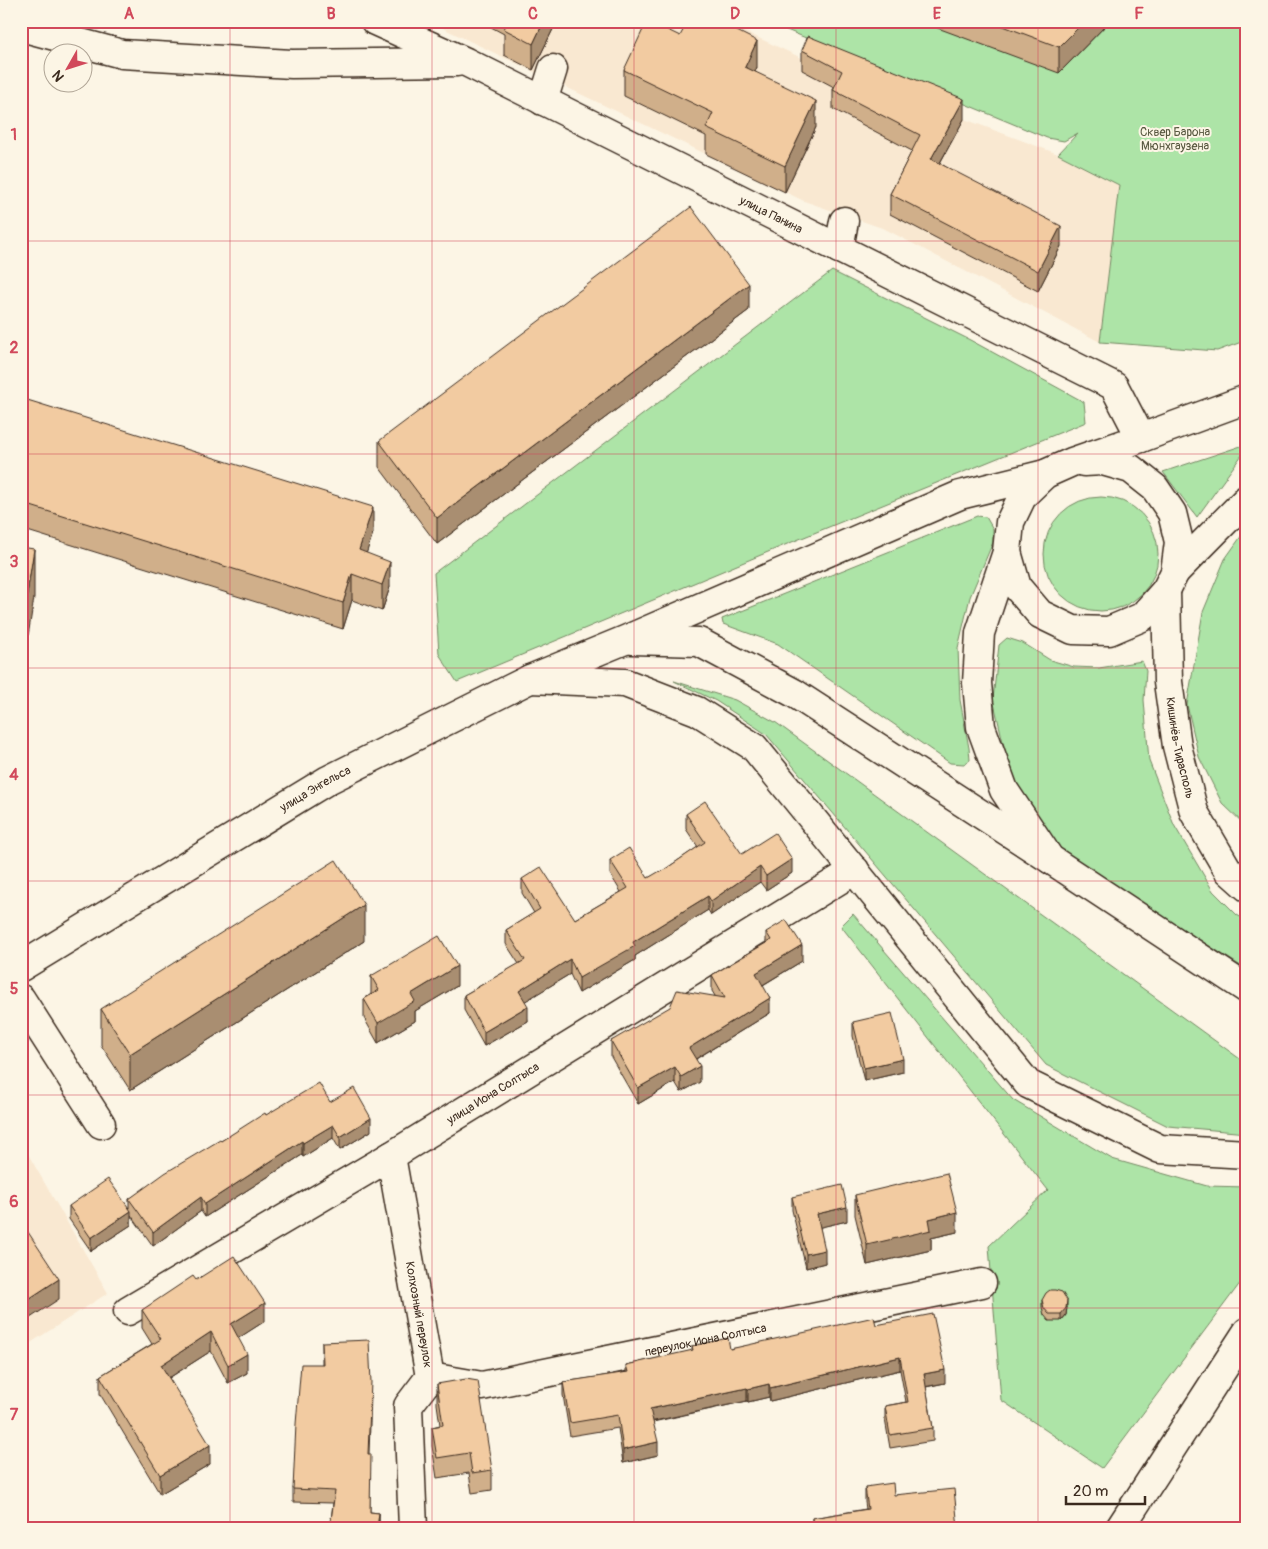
<svg xmlns="http://www.w3.org/2000/svg" width="1268" height="1549" viewBox="0 0 1268 1549" font-family="Pangolin,sans-serif">
<style>
.built{fill:#f9e8d1}
.green{fill:#ade4a7;stroke:#748762}
.lines{fill:none;stroke-linecap:round;stroke-linejoin:round}
.minor-casing{stroke:#3b2a1e;stroke-width:31}
.major-casing{stroke:#3b2a1e;stroke-width:31}
.minor{stroke:#fcf5e5;stroke-width:28}
.major{stroke:#fcf5e5;stroke-width:28}
.wall{fill:#d0af8a;stroke:#3b2a1e}
.shaded-wall{fill:#a98e71;stroke:#3b2a1e}
.building{fill:#f2cba1;stroke:#3b2a1e}
.grid{fill:none;stroke:#d1495b;stroke-width:1;stroke-opacity:0.55}
.labels{text-anchor:middle;dominant-baseline:central;stroke-width:4;stroke-linejoin:round;paint-order:stroke}
.park-label{font-size:12px;fill:#585840;stroke:#fcf5e5}
.street-label{font-size:12px;fill:#3b2a1e;stroke:#fcf5e5}
.neatline{fill:none;stroke:#d1495b;stroke-width:2}
.grid-label{font-size:16px;text-anchor:middle;font-weight:bold;fill:#d1495b}
</style>
<rect width="100%" height="100%" fill="#fcf5e5"/>
<filter id="ink" filterUnits="userSpaceOnUse"><feTurbulence type="fractalNoise" baseFrequency=".02" numOctaves="2"/><feDisplacementMap in="SourceGraphic" scale="10" xChannelSelector="R" yChannelSelector="G"/><feConvolveMatrix kernelMatrix="1 2 1 2 8 2 1 2 1" color-interpolation-filters="sRGB"/></filter>
<g filter="url(#ink)">
<!-- built -->
<path class="built" d="M428,21h294l84,39 252,94 61,31 -19,157 -215,-113 -81,-28z
M21,1142l87,151 -87,56z"/>
<!-- green -->
<path class="green" d="M765,21h167l3,6 175,-6h127l10,13v306l-30,11 -117,-9 19,-157 -61,-31 20,-21 -14,8 -17,-3z
M832,271l138,69 114,62 2,20 -294,120 -335,140 -18,-28 -5,-81z
M1247,444v4l-50,69 -34,-45z
M1044 554a57 57 0 1 1 114 0a57 57 0 1 1-114 0Z
M977,516l9,1 7,12v13l-23,55 -12,51 2,52 9,48 1,12 -6,4 -14,-1 -172,-119 -55,-20 -1,-5z
M1247,528v299l-25,-24 -23,-46 -12,-52 16,-93 22,-53z
M1007,638l16,5 27,17 24,7 25,1 43,-7 4,10 -2,29 5,61 25,64 39,66 24,24 10,6v49l-183,-117 -29,-29 -22,-39 -20,-86 6,-54z
M674,681l61,19 40,22 472,342v69l-79,-7 -122,-61 -280,-331 -50,-33z
M853,914l160,186 99,59 95,27 40,1v87l-145,194 -101,-68 -12,-154 59,-56 -207,-264z"/>
<g class="lines">
<!-- minor casing -->
<g class="minor-casing">
<g id="minor">
<path id="s1" d="M375,21l91,41 648,324 27,52"/>
<path d="M21,27l101,27 170,10 165,-2"/>
<path d="M543,101l10,-32"/>
<path d="M839,249l5,-28"/>
<path d="M632,640l67,2 95,51 256,166"/>
<path id="s2" d="M21,967l307,-187 202,-101 95,-39 335,-145 85,-21"/>
<path d="M21,999l80,125"/>
<path id="s3" d="M391,1156l39,221 -22,29 5,122"/>
<path id="s4" d="M128,1311l263,-155 464,-286"/>
<path id="s5" d="M430,1377l52,9 500,-103"/>
<path d="M1120,1528l127,-196"/>
</g>
</g>
<!-- major casing -->
<g class="major-casing">
<g id="major">
<path d="M1247,399l-106,39 -69,24 -27,12 -22,21 -13,27 -3,30 -27,81 -3,50 4,44 23,63 46,69 197,130"/>
<path d="M1007,552l10,35 23,27 33,16 36,1 33,-14 24,-27 9,-18 4,-30 -7,-29 -17,-25 -24,-19 -28,-8 -19,1"/>
<path d="M1175,572l72,-73"/>
<path id="s6" d="M1166,590l2,92 9,64 17,66 34,58 19,17"/>
<path d="M530,679l95,4 72,28 57,36 274,337 132,65 87,5"/>
</g>
</g>
<!-- minor -->
<use href="#minor" class="minor"/>
<!-- major -->
<use href="#major" class="major"/>
</g>
<!-- wall -->
<path class="wall" d="M480,21h77l-24,49 -29,-15v-21z
M932,21h178l-51,52 -124,-46z
M680,36l77,31 -2,5 61,55 -31,65 -79,-38v-18l-82,-40v-26z
M802,50l162,69 -24,44 121,83 -23,45 -148,-77v-20l22,-43 -79,-42v-19l1,-3 -32,-17z
M749,310l-312,234 -58,-77v-26z
M21,398l352,135 -7,20 24,34 -8,24 -30,-11 -9,29 -322,-100z
M686,814l56,40 50,19 -26,17 -6,-8 -49,33 -3,-5 -73,46v4l-56,33 -9,-19 -45,27 3,20 -44,25 -20,-36v-15l55,-31 -13,-20v-14l28,-17 -12,-20v-14l53,40 46,-27 -11,-18v-14l38,18 13,-6 37,-25 -12,-18z
M766,932l36,29 -39,24 7,28 -74,46 4,23 -19,10 -6,-10 -37,22 -27,-47v-16l104,-45 -3,-5v-16l54,-32z
M364,941l-234,149 -29,-45v-36z
M371,976l86,10 -42,25v10l-37,22 -14,-25v-19l7,-5z
M853,1022l50,50 -39,9 -11,-45z
M330,1102l41,29 -31,19 -7,-12 -30,19 -1,-2 -97,62 -4,-6 -48,35 -22,-31v10l-40,26 -22,-32v-13l60,3v-10l92,-58 45,-26z
M855,1195l102,37 -26,6v12l-64,15 -12,-50z
M792,1197l55,24 -27,6 5,36 -19,5 -14,-58z
M196,1280l69,41 -27,17 9,35 -19,10 -17,-32 -42,27 41,86 -50,30 -60,-100v-18l52,-32 -10,-16v-18z
M1042,1300l25,7 -1,8 -5,6h-12l-5,-6 -2,-8z
M876,1325l69,58 -19,4 7,41v13l-43,7 -5,-29v-13l21,-4 -6,-32 -130,31 -1,-4 -21,5 -1,-1 -94,21 5,33 -35,8 -5,-35 -48,8 -7,-41v-13l63,-9v-8l66,-14v-5l38,3z
M322,1342l49,53 -2,59 1,58 9,1v15h-49l3,-25 -40,-1v-13l29,-125z
M437,1384l55,86v20l-20,3 -3,-20 -32,5 -5,-32v-19l8,-2 -3,-21z
M865,1487l29,8 64,33h-146v-10l54,-9 -1,-7z"/>
<!-- shaded-wall -->
<path class="shaded-wall" d="M544,21h13l-24,49v-26z
M1085,21h25l-51,52v-26z
M757,41v26l-12,26v-26z
M964,99v20l-33,60v-20z
M816,101v26l-31,65v-26z
M1061,226v20l-23,45v-20z
M749,284v26l-312,234v-26z
M373,507v26l-14,43v-26z
M34,549v49l-13,83v-49z
M390,562v25l-8,24v-26z
M352,574v26l-9,29v-26z
M792,859v14l-26,17v-14z
M760,867v15l-49,33v-14z
M708,896v14l-73,46v4l-56,33v-15l54,-36z
M364,905v36l-234,149v-36z
M802,945v16l-46,28v-16z
M570,959v15l-51,31v-14z
M457,966v20l-42,25v10l-37,22v-20l33,-29z
M770,998v15l-81,50v-15z
M528,1006v15l-44,25v-14z
M903,1059v13l-39,9v-13z
M700,1066v16l-19,10v-15z
M675,1067v15l-37,22v-16z
M371,1118v13l-31,19v-13z
M333,1125v13l-30,19v-14z
M302,1141v14l-97,62v-13z
M201,1197v14l-48,35v-14z
M847,1207v14l-30,7v-14z
M131,1211v14l-40,26v-13z
M957,1212v20l-26,6v12l-64,15v-20l62,-26z
M825,1250v13l-19,5v-14z
M59,1279v20l-38,25v-20z
M1067,1300v7l-1,8 -5,6v-7z
M265,1303v18l-34,22v-19z
M211,1332v19l-50,32v-18z
M247,1354v19l-19,10v-18z
M900,1357v13l-130,31v-13z
M945,1370v13l-21,4v-13z
M769,1384v13l-21,5v-13z
M747,1388v13l-97,21v-13z
M658,1442v13l-35,8v-13z
M210,1445v19l-50,30v-19z
M379,1513v15h-2z"/>
<!-- building -->
<path class="building" d="M508,21h36l-11,23 -29,-15z
M647,21h2l31,15 8,-15h29l40,20 -12,26 71,34 -31,65 -79,-38 7,-15 -89,-43z
M990,21h95l-26,26z
M808,36l156,63 -33,60 130,67 -23,45 -148,-77 30,-59 -87,-45 9,-19 -40,-21z
M691,207l58,77 -312,234 -58,-77z
M21,398l352,109 -14,43 31,12 -8,23 -30,-11 -9,29 -322,-100z
M21,547l13,2 -13,83z
M705,801l37,53 33,-21 17,26 -26,17 -6,-9 -49,34 -3,-5 -75,46 2,4 -56,32 -9,-19 -51,32 9,15 -44,26 -20,-37 61,-35 -19,-30 34,-21 -18,-30 19,-12 34,52 53,-31 -18,-28 19,-12 19,30 12,-7 1,1 44,-30 -19,-28z
M336,860l28,45 -234,149 -29,-45z
M786,920l16,25 -46,28 14,25 -81,50 11,18 -19,11 -6,-10 -37,21 -27,-47 59,-34 7,-17 48,8 -13,-23 59,-35 -5,-8z
M439,936l18,30 -46,28 4,7 -37,22 -14,-24 15,-9 -8,-14z
M892,1013l11,46 -39,9 -11,-46z
M319,1083l11,19 24,-14 17,30 -31,19 -7,-12 -30,18 -1,-2 -97,63 -4,-7 -48,35 -24,-33 36,-26 55,-33 1,1 44,-28 1,2z
M947,1173l10,39 -28,7 2,11 -64,15 -12,-50z
M108,1179l23,32 -40,27 -22,-32z
M842,1185l5,22 -30,7 8,36 -19,4 -14,-57z
M24,1226l35,53 -38,25v-76z
M234,1256l31,47 -34,21 16,30 -19,11 -17,-33 -50,33 49,80 -50,30 -60,-99 61,-37 -19,-29 51,-34 3,4z
M1050,1290h5l7,2 5,8 -1,8 -5,6h-12l-5,-6 -2,-8 4,-7z
M933,1314l12,56 -21,4 9,54 -43,7 -5,-29 23,-4 -8,-45 -130,31 -1,-4 -21,5 -1,-1 -97,21 8,33 -35,8 -5,-35 -48,8 -7,-41 65,-10 -2,-7 67,-15 -1,-4 36,-8 2,11 144,-32 2,8z
M369,1340l2,42 -3,72h3l-1,58 9,1 -2,15h-47l5,-37 -42,-2 3,-65 5,-60h22l-1,-22z
M466,1379l12,2 14,89 -20,3 -3,-20 -32,5 -5,-31 11,-2 -6,-41z
M893,1483l1,12 60,-6 4,39h-145l-1,-10 56,-9 -3,-22z"/>
</g>
<!-- grid -->
<path class="grid" d="M230,21v1507M432,21v1507M634,21v1507M836,21v1507M1038,21v1507M21,241h1226M21,454h1226M21,668h1226M21,881h1226M21,1095h1226M21,1308h1226"/>
<g class="labels">
<!-- park labels -->
<g class="park-label">
<text x="1175" y="132">Сквер Барона<tspan x="1175" dy="14">Мюнхгаузена</tspan></text>
</g>
<!-- street labels -->
<g class="street-label">
<text stroke="none"><textPath href="#s1" startOffset="441">улица Панина</textPath></text>
<text stroke="none"><textPath href="#s6" startOffset="159">Кишинёв-Тирасполь</textPath></text>
<text stroke="none"><textPath href="#s2" startOffset="344">улица Энгельса</textPath></text>
<text stroke="none"><textPath href="#s4" startOffset="425">улица Иона Солтыса</textPath></text>
<text stroke="none"><textPath href="#s3" startOffset="161">Колхозный переулок</textPath></text>
<text stroke="none"><textPath href="#s5" startOffset="281">переулок Иона Солтыса</textPath></text>
</g>
</g>
<!-- margin -->
<rect width="1268" height="1549" fill="none" stroke="#fcf5e5" stroke-width="55"/>
<!-- north arrow -->
<g transform="translate(68 68) rotate(231)"><circle r="24" fill="#fcf5e5" stroke="#afa495"/>
<path d="M0-4L9 19L0 12L-9 19Z" fill="#d1495b"/>
<text y="-8" font-size="14" font-weight="bold" text-anchor="middle" fill="#3b2a1e">N</text>
</g>
<!-- scale -->
<path d="M1066 1496v8h79v-8" fill="none" stroke="#3b2a1e" stroke-width="2.5"/>
<text x="1073" y="1496" font-size="15" fill="#3b2a1e" stroke="#fcf5e5" stroke-width="4" paint-order="stroke">20 m</text>
<rect x="28" y="28" width="1212" height="1494" class="neatline"/>
<g class="grid-label">
<text x="129" y="19">A</text>
<text x="331" y="19">B</text>
<text x="533" y="19">C</text>
<text x="735" y="19">D</text>
<text x="937" y="19">E</text>
<text x="1139" y="19">F</text>
<text x="14" y="140">1</text>
<text x="14" y="353">2</text>
<text x="14" y="567">3</text>
<text x="14" y="780">4</text>
<text x="14" y="994">5</text>
<text x="14" y="1207">6</text>
<text x="14" y="1420">7</text>
</g>
</svg>
